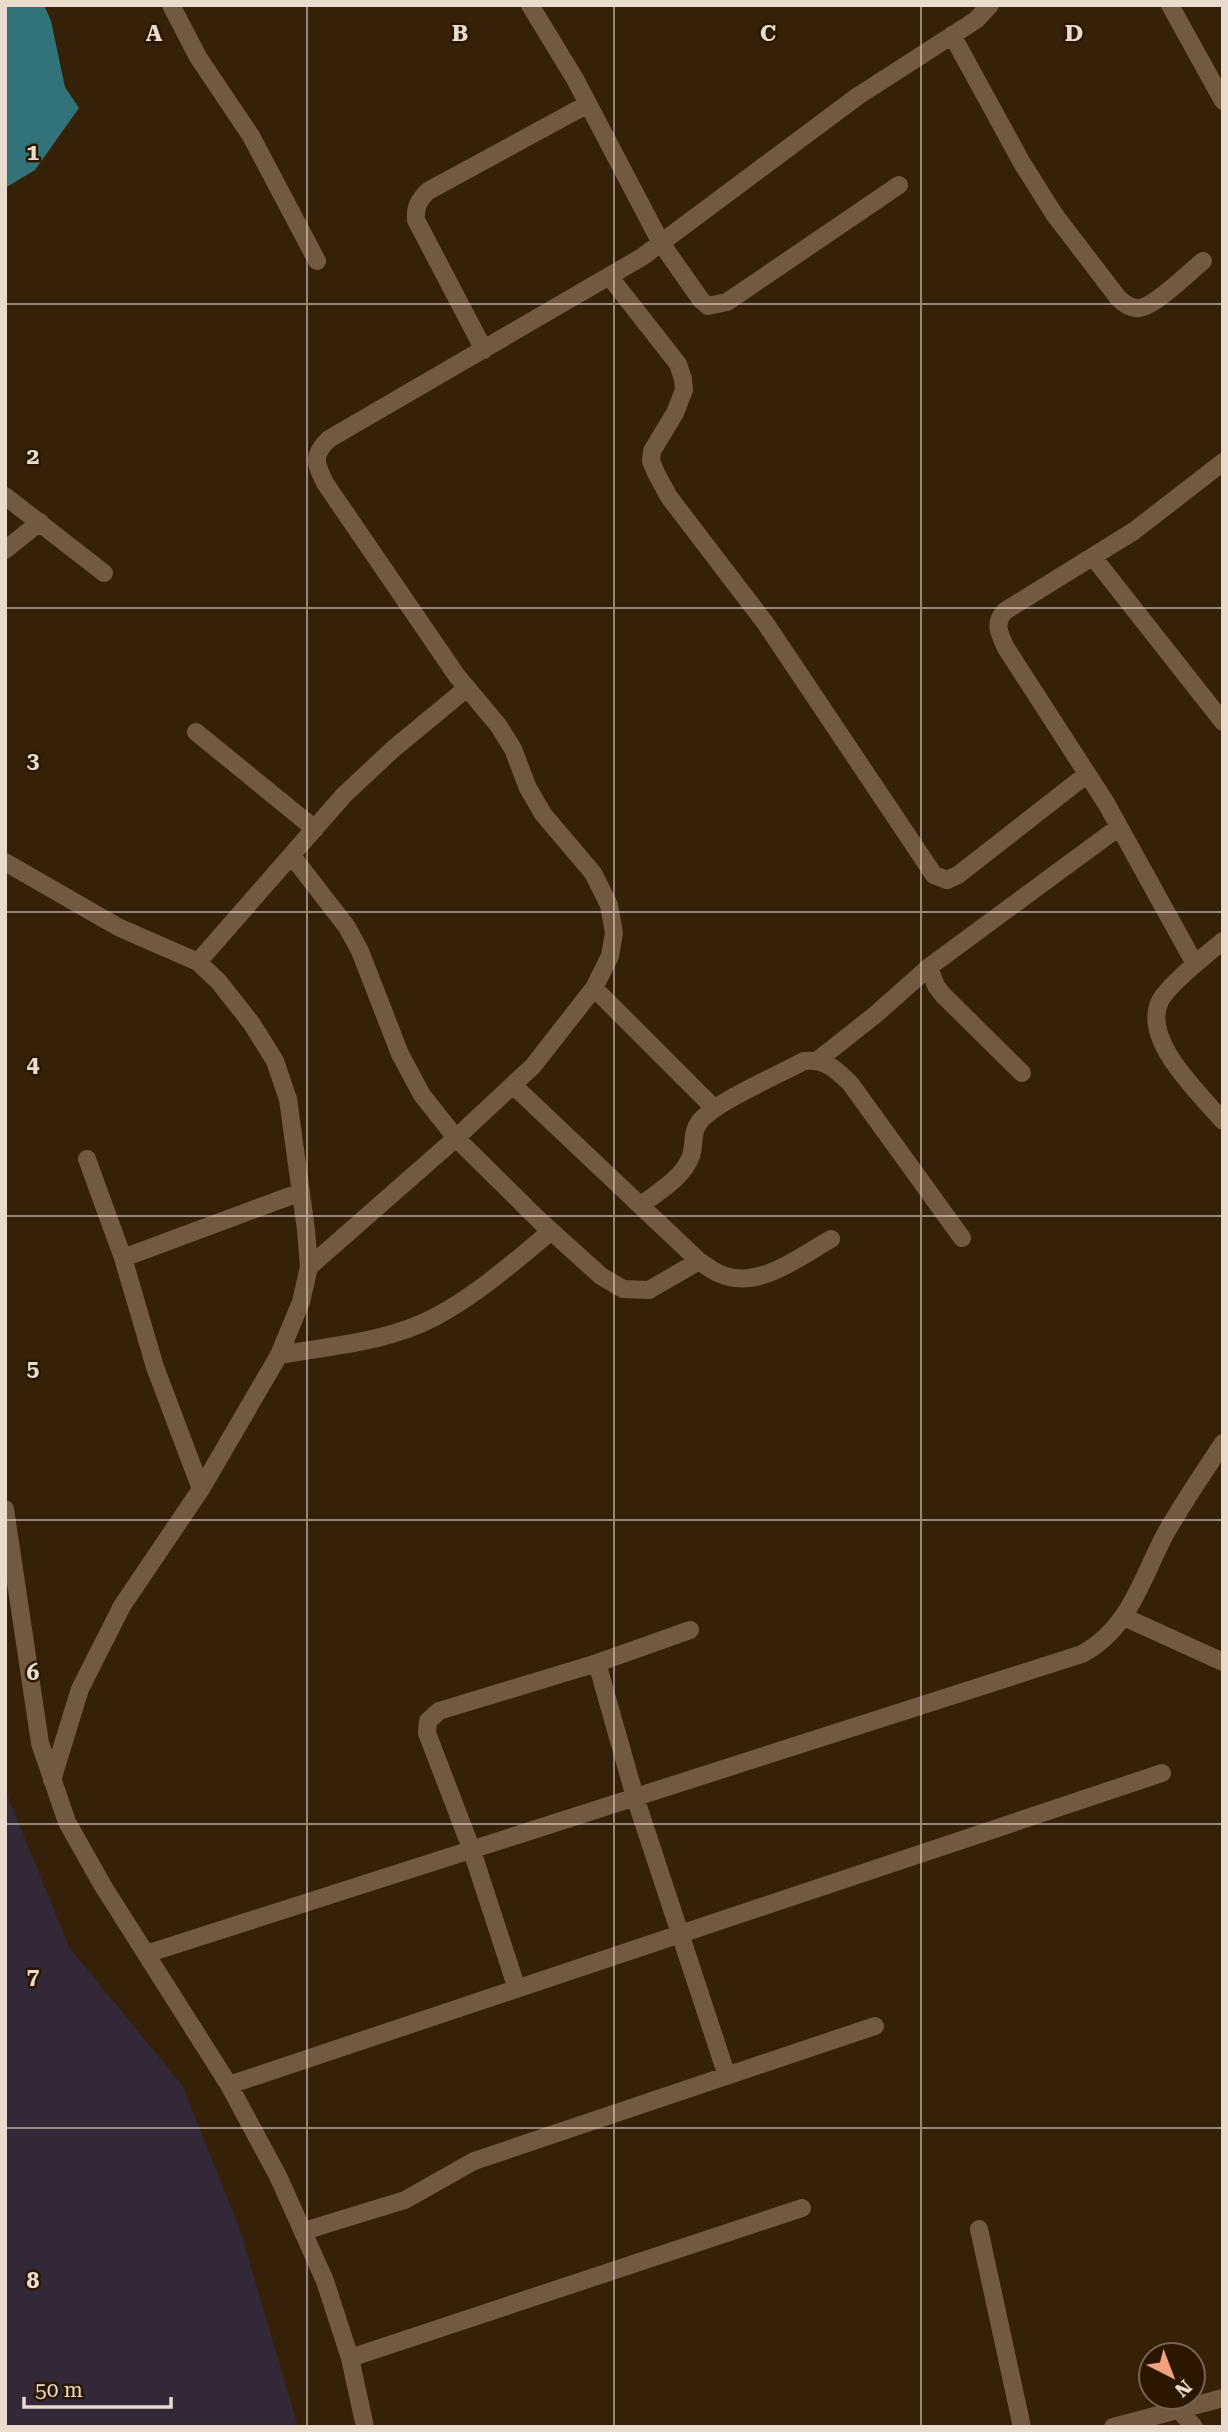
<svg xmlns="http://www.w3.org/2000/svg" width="1228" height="2432" viewBox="0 0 1228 2432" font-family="'Roboto Serif',serif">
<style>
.industrial{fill:#332837}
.water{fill:#317379}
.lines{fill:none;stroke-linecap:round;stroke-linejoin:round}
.street{stroke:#725a41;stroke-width:18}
.grid{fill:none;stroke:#e9dbcd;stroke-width:2;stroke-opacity:0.55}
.grid-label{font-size:23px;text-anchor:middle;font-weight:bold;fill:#e9dbcd;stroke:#2b1700;stroke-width:5;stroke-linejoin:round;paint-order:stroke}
</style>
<rect width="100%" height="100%" fill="#352107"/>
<!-- industrial -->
<path class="industrial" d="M5,1789l64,158 113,138 58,145 58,197h-293z"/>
<!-- water -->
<path class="water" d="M5,5h39l7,16 14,66 14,21 -44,62 -30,18z"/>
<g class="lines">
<!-- street -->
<path class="street" d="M171,5l27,52 53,79 66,125
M530,5l45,74 86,164 40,57 7,6 19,-4 172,-117
M1170,5l53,96
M952,35l70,128 32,51 65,85c6,5 12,10 20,9 16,-1 50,-36 64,-47
M609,276l69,88 5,15 1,11 -9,23 -23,38 -1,10 5,12 13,24 97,127 168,251 13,5 11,-5 128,-100
M484,350l-68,-130c-1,-13 3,-20 12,-29l160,-87
M5,496l99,77
M5,550l35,-28
M1093,557l130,165
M196,732l119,97
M292,856l55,71 13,24 40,103 22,41 34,43 84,83 61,55 22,13 26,1 50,-29
M5,862l113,65 80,35 21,20 33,42 23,37 13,38 18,131 3,37 -8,35 -22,53 -78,134 -79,117 -42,83 -28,91
M1223,941c-15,12 -55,44 -63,60 -19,39 40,93 63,120
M198,962l146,-167 48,-45 75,-62
M1195,964l-89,-161 -100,-155c-6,-13 -13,-25 -1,-37l129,-80 89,-69
M929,967l7,19 7,9 79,78
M594,988l120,120
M818,1060l57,-45 54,-48 190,-140
M514,1086l185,175c6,4 12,9 19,12 38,19 81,-16 113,-34
M87,1159l36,99 32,109 46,122
M641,1205c17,-13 42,-27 50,-49 4,-13 0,-25 10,-36 17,-19 77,-45 103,-59 22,-2 31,8 46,22l112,155
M123,1258l178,-66
M309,1267l147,-129 77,-72 61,-78 16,-32 4,-23 -5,-28 -16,-32 -50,-59 -15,-26 -15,-39 -15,-24 -41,-49 -132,-193c-10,-20 -13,-28 4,-44l313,-182 216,-161 118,-76 14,-15
M279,1355c51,-9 109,-13 156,-38 43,-23 79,-55 116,-86
M5,1509l35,234 27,79 36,64 126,199 49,91 47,105 25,77 15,69
M1124,1617l99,45
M597,1663l38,134 92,279
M146,1954l936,-300c49,-26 60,-78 85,-123 17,-30 37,-59 56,-88
M517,1989l-46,-141 -44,-115 1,-12 11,-10 158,-48 93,-33
M229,2085l933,-312
M979,2229l43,198
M304,2231l101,-31 69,-39 401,-135
M350,2358l452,-150
M1180,2411l14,16
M1113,2427l110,-29"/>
</g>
<!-- grid -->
<path class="grid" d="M307,5v2422M614,5v2422M921,5v2422M5,304h1218M5,608h1218M5,912h1218M5,1216h1218M5,1520h1218M5,1824h1218M5,2128h1218"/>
<g class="grid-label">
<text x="154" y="41">A</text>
<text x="460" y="41">B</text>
<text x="768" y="41">C</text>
<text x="1074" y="41">D</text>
<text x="33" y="160">1</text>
<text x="33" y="464">2</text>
<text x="33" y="768">3</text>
<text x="33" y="1072">4</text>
<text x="33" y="1376">5</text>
<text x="33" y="1680">6</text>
<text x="33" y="1984">7</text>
<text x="33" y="2288">8</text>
</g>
<!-- border -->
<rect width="1228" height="2432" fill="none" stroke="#e9dbcd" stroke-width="14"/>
<!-- north arrow -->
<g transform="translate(1172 2376) rotate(138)"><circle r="33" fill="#2b1700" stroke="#776552" stroke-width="2"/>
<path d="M0-5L12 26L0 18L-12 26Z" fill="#f2a07f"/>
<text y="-10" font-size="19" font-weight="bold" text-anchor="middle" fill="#e9dbcd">N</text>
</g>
<!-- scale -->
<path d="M24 2397v10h147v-10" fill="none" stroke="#e9dbcd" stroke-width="3.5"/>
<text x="35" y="2397" font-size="21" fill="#e9dbcd" stroke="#2b1700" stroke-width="5" paint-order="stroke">50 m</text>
</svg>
